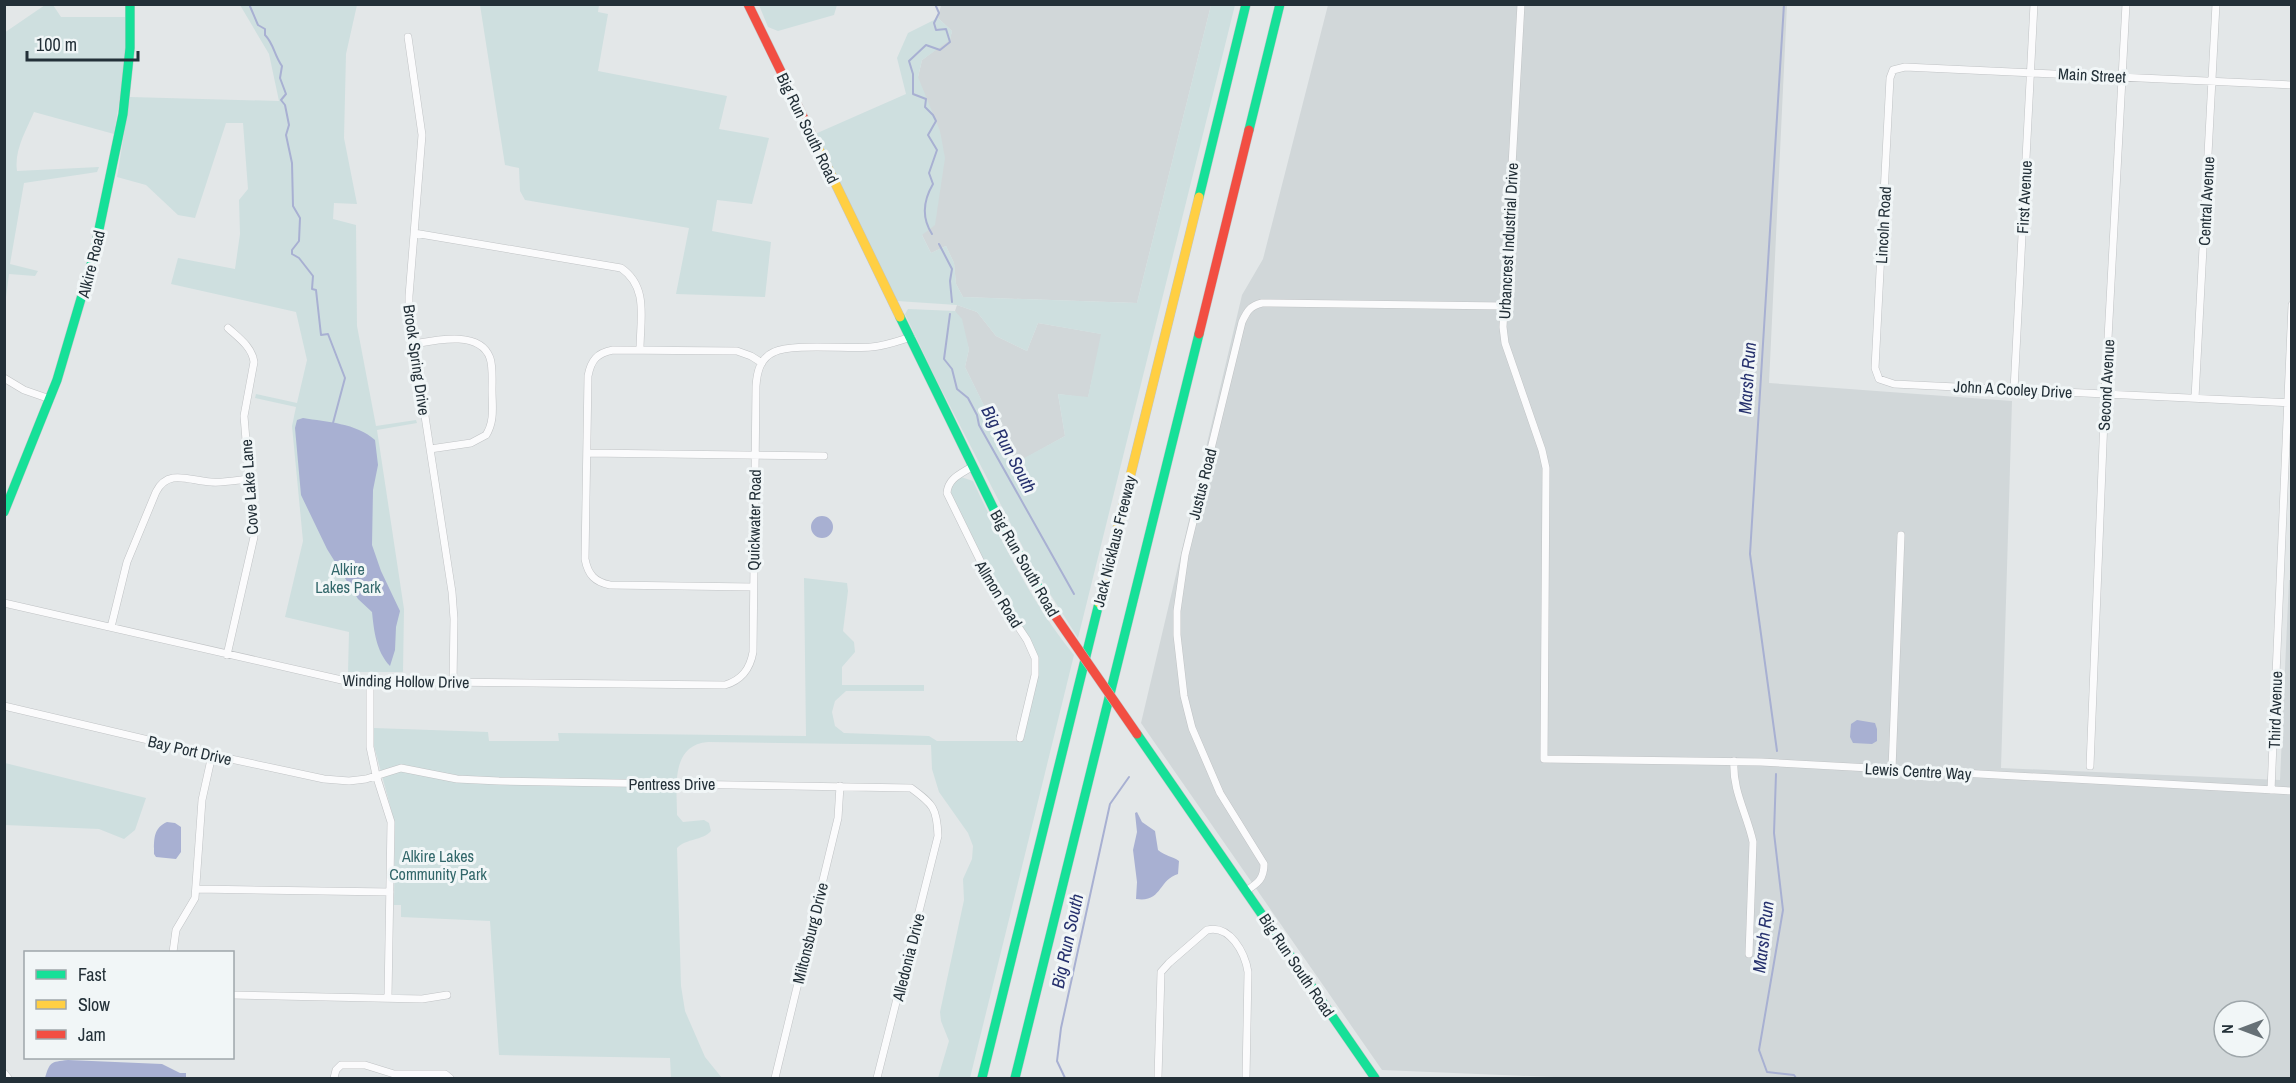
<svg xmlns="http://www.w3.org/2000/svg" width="2296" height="1083" viewBox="0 0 2296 1083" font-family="'Archivo Narrow',sans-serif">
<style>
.built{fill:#d1d7d9;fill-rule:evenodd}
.green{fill:#cedfdf}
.water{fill:#a8b0d2}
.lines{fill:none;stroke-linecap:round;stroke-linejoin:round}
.stream{stroke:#a8b0d2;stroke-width:2}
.street-casing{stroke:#c0c3c5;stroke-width:8}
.fast-casing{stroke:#c1c5c7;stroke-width:10}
.slow-casing{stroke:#c1c5c7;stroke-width:10}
.jam-casing{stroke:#c1c5c7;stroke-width:10}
.street{stroke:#fbfbfc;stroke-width:7}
.fast{stroke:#16e098;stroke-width:9}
.slow{stroke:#ffcf43;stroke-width:9}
.jam{stroke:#f24e42;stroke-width:9}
.jam-bridge-casing{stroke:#c1c5c7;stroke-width:10;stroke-linecap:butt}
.jam-bridge{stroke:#f24e42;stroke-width:9}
.labels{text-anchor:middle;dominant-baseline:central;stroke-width:6;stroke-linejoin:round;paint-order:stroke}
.street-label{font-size:16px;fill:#233038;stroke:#f1f6f7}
.park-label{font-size:16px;fill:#32676a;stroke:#f1f6f7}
.water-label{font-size:18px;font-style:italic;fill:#25306d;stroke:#f1f6f7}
</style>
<rect width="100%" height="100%" fill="#e3e7e8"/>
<!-- built -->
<path class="built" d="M941,5h270l-74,298 -174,-6 -7,-13 -2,-21 -8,-17 -15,7 -9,-18 -4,-158 4,-17 28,-21 2,-8 -14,-13z
M1328,5h459l-18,378 243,18 -11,367 279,12 9,-200h2v498h-713l-196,-8 -241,-347 101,-428 21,-36zM2224,1011h36v36h-36z
M957,305l20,7 19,24 31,15 11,-28 64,11 -14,64 -30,-4 7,42 -52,29 -48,-98 4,-18 -14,-38z"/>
<!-- green -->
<path class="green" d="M45,5h8l8,12h66l-3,55 -10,62 -80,-22c-8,19 -20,38 -17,59l82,-4 -2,5 -73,11 -14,81 28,7 -3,5 -26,-2 -4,31 -1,-272z
M240,5h117l-11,49 -2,84 13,66 -23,-1 -1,16 23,6 1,101 19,100 40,-6 1,3 -40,7 27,179 -1,63h-55l1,-40 -64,-15 18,-76 -11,-115 4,-19 -41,-9 1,-4 41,9 10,-43 -11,-48 -125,-28 7,-26 57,11 5,-35 -1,-34 9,-11 -5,-66h-17l-31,95 -17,-3 -32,-30 -29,-8 13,-80 149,4 -10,-47z
M480,5h119l-1,7 10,2 -10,57 129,25 -8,33 50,9 -17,66 -35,-4 -5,31 59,11 -6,55 -89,-3 13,-66 -164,-28 -5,-9 -1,-23 -14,-3z
M759,5h78l-3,10 -56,16 -10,-4z
M1211,5h24l-157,633 -45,-71 -97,-188 -31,-65 3,-5 47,2 7,8 7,30 -4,18 48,97 52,-28 -7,-42 30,3 13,-63 -63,-11 -11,28 -31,-15 -19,-24 -20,-7 -60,-4 -82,-167 91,-40 -9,-36 11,-25 30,-15 14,13 -2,9 -28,20 -4,17 22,54 5,27 -10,67 -13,10 9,18 15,-7 8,17 2,21 7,13 174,6z
M961,477l12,4c28,60 59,122 101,174l-104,423h-32l11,-37 -8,-20 -1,-9 24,-112 -1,-21 9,-20 1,-13 -5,-13 -29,-41 -7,-23 -1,-24 -223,-3c-38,3 -31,46 -31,73l6,7 21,-2 5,3 2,8c-9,10 -24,7 -34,17l4,138 4,25 20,46 17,21h-51l-1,-20 -171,-3 -9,-134 -89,-4v-12h-7l1,-81 -21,-78v-18l114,4 1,9h70l-1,-8 248,3 -2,-158 43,5 1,8 -5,40 11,11 1,10 -13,15v18h82v6h-78l-11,10 -3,11 3,14 9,7 85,3 8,5h84l17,-76 -48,-89 -39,-81 1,-12z
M5,763l141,35 -11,32 -11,9 -25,-10 -94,-4z"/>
<!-- water -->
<path class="water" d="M303,418c24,4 53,5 72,22l3,25 -5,25 -1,55 9,26 19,40 -4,16 -1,23 -5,16c-14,-15 -16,-35 -18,-54l-14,-13 -31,-50 -26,-54 -6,-67 2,-8z
M811 527a11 11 0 1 1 22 0a11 11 0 1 1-22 0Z
M1857,720l18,3 2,6v12l-5,3 -19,-1 -3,-6 1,-13z
M1137,812l5,10 13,9 3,19c7,6 14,6 21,11l-1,13c-20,6 -16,29 -42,25l1,-17 -4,-32 4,-18 -2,-19z
M167,822l8,1 6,4v25l-5,7 -20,-2 -2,-3c0,-14 -1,-26 13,-32z
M68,1060l94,4 18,9h6v5h-141c5,-16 5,-16 23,-18z"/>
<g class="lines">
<!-- stream -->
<path class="stream" d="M249,4l9,21 7,4v6c9,9 9,20 17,31l-2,12 6,16 -5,6 4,5 4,20 -3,10 6,28 1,43 7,12 -1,23 -7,9v4l7,4 14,18 -1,13 4,1 5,45 7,-1 17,44 -12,45
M932,234c-11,-17 -9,-33 1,-50l-4,-11 8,-23 -9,-15 8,-14 -3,-6 -8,-8 1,-8 -13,-5v-20l-4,-13 17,-16 14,5 10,-8 -4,-13 -10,1 -2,-7 5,-10 -4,-9
M939,244l13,25 -2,12 2,21
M950,314l-6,45 8,10 5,20 11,9 9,17 2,10 95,169
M1777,751l-27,-197 34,-550
M1776,774l-2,59 9,77 -24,140 8,22 27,3 2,3
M1065,1078l-8,-17 4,-33 49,-224 19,-27"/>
<!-- street casing -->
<g class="street-casing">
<path id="street" d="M1521,4l-18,323 2,16 37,107 4,18 -2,291 217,3 531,29
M408,37l14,98 -13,161v16l43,280 2,27 -1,64
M2292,85l-387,-18 -12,3 -3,8 -15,290 4,11 15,5 398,19
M414,233l207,35c28,19 19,51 19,82
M414,344c22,-4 66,-14 76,14 3,9 2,21 2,32 0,15 3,31 -6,45l-15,8 -41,6
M4,378l20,12 26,9
M2014,390l20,-386
M2195,398l21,-394
M587,453l237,3
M973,466c-12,8 -25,12 -26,27l49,100 31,47 8,18v17l-15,63
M753,587l-143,-2c-15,-3 -22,-10 -25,-26l3,-183c3,-16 9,-23 25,-26l124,1 14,5 11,7
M4,603l342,78 379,4c17,-5 25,-16 28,-33l3,-266c1,-14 4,-28 18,-34 18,-9 74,-3 97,-5 14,-1 27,-6 40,-10
M111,627l16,-65 29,-70c12,-24 34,-11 55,-10 13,1 26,-2 38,-3
M227,655l27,-118 -10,-121 10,-54c-2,-15 -15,-24 -26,-34
M370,681v66l6,28 15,47 -3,175
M4,706l208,49 112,24 25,2 17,-2 35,-11 56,11 42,2 412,7c22,16 26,20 27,48l-61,242
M1734,761c-2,29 13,53 19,81l-4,112
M2090,766l15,-372 21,-390
M1892,769l9,-234
M2271,790l21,-485
M197,889l193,3
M1246,891c12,-8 18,-12 18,-27l-44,-71 -28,-65 -8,-32 -7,-61v-24l8,-56 57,-233c5,-11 8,-16 20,-19l242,3
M173,952l3,-22 19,-32 7,-98 10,-45
M232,995l190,4 25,-4
M4,1073l4,5
M334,1078l2,-8 5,-5h24l29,9h51l5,4
M775,1078l63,-260 2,-32
M1158,1078l3,-106 8,-9 38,-33c23,-6 38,23 41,42l-2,106"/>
</g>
<!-- fast casing -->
<g class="fast-casing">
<path id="fast" d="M1249,130l31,-126
M1199,197l47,-193
M900,317l102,209 54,91
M4,512l53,-132 36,-122 30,-144 7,-66v-44
M1137,734l238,344
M982,1078l117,-475
M1015,1078l184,-744"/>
</g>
<!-- slow casing -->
<g class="slow-casing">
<path id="slow" d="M810,131l90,186
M1099,603l100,-406"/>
</g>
<!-- jam casing -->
<g class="jam-casing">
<path id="jam" d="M748,4l62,127
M1199,334l50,-204"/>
</g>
<!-- street -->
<use href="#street" class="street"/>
<!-- fast -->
<use href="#fast" class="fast"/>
<!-- slow -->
<use href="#slow" class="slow"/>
<!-- jam -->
<use href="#jam" class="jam"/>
<!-- jam-bridge casing -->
<g class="jam-bridge-casing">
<path id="jam-bridge" d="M1056,617l81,117"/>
</g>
<!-- jam-bridge -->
<use href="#jam-bridge" class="jam-bridge"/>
</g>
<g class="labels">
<!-- street labels -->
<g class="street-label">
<text transform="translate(2092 75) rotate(3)">Main Street</text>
<text transform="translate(808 128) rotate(64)">Big Run South Road</text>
<text transform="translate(2024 197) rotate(-87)">First Avenue</text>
<text transform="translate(2206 201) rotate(-87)">Central Avenue</text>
<text transform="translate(1883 225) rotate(-87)">Lincoln Road</text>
<text transform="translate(1508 241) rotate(-87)">Urbancrest Industrial Drive</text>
<text transform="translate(91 264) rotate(-76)">Alkire Road</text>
<text transform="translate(417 360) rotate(82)">Brook Spring Drive</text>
<text transform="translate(2106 385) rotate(-87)">Second Avenue</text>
<text transform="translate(2013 389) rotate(3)">John A Cooley Drive</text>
<text transform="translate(1202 484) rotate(-76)">Justus Road</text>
<text transform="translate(249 487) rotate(-94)">Cove Lake Lane</text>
<text transform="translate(754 520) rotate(-89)">Quickwater Road</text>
<text transform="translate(1114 541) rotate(-76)">Jack Nicklaus Freeway</text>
<text transform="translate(1025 563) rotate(60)">Big Run South Road</text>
<text transform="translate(999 594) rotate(59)">Allmon Road</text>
<text transform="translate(406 681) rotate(1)">Winding Hollow Drive</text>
<text transform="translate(2275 710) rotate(-88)">Third Avenue</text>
<text transform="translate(190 750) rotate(13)">Bay Port Drive</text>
<text transform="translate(1918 771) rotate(3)">Lewis Centre Way</text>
<text x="672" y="784">Pentress Drive</text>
<text transform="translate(810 933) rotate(-76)">Miltonsburg Drive</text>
<text transform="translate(908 957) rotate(-76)">Alledonia Drive</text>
<text transform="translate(1297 965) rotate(56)">Big Run South Road</text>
</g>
<!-- park labels -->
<g class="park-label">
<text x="348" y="569">Alkire<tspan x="348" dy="18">Lakes Park</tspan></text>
<text x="438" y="856">Alkire Lakes<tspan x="438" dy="18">Community Park</tspan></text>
</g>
<!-- water labels -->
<g class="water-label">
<text transform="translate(1747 378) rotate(-86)">Marsh Run</text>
<text transform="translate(1009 449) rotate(62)">Big Run South</text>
<text transform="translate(1763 937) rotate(-83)">Marsh Run</text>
<text transform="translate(1067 941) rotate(-78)">Big Run South</text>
</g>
</g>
<!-- border -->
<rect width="2296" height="1083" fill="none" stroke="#233038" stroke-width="12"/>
<!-- legend -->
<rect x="24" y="951" width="210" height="108" fill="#f1f6f7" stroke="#9fa7ab" stroke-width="1.5"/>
<rect x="36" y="970" width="30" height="9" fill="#16e098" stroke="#9fa7ab" stroke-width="1.5"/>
<text x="78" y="981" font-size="18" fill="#233038">Fast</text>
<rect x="36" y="1000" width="30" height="9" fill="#ffcf43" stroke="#9fa7ab" stroke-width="1.5"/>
<text x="78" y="1011" font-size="18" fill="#233038">Slow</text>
<rect x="36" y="1030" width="30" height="9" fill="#f24e42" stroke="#9fa7ab" stroke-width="1.5"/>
<text x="78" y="1041" font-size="18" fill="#233038">Jam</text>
<!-- north arrow -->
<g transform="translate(2242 1029) rotate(270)"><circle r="28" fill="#f1f6f7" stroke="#9fa7ab" stroke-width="1.5"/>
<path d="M0-4.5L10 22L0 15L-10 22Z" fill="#667076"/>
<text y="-9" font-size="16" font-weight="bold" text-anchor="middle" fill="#233038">N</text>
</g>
<!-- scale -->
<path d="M27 51v9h111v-9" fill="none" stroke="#233038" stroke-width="3"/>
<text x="36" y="51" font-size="18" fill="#233038" stroke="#f1f6f7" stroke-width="4.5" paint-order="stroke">100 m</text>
</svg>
